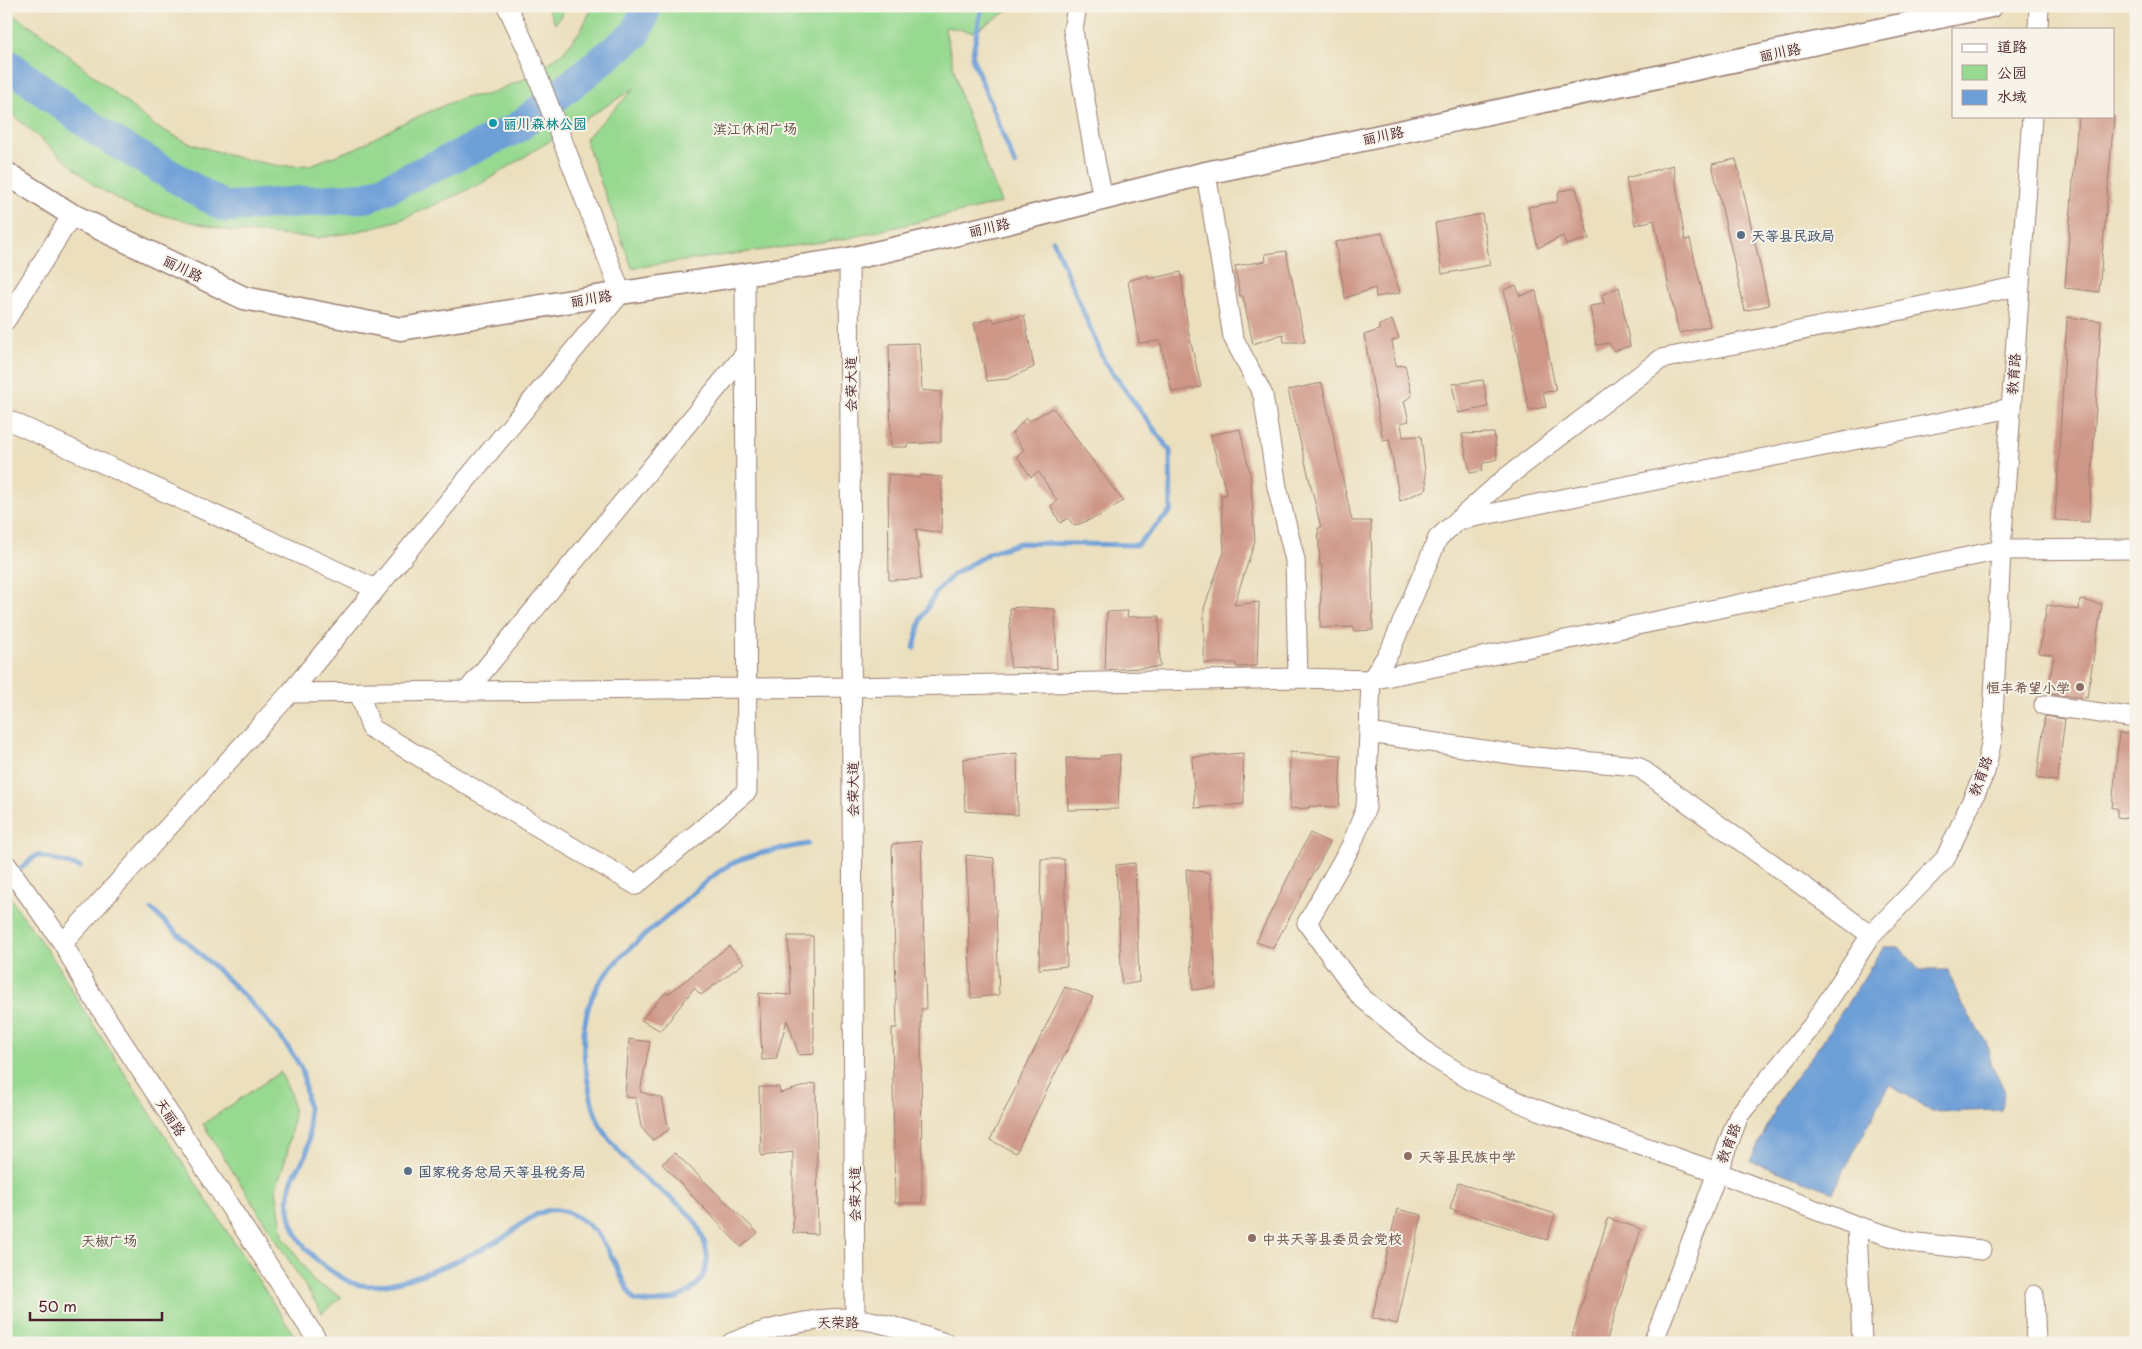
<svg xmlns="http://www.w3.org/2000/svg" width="2142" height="1349" viewBox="0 0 2142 1349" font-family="'Playpen Sans','LXGW WenKai TC',sans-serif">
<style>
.green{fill:#97d990;stroke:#707c5e}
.water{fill:#6d9fd7;stroke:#5c5f81}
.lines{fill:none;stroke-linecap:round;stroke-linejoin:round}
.stream{stroke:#6d9fd7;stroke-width:5}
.river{stroke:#6d9fd7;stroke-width:31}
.building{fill:#ce9686}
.minor-casing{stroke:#9a7f74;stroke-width:21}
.major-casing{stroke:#9a7f74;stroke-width:25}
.minor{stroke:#fff;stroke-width:19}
.major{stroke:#fff;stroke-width:22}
.culture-dot{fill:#0f9aa8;stroke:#f7f3e8;stroke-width:2}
.service-dot{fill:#5c6f8a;stroke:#f7f3e8;stroke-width:2}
.education-dot{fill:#8d6e63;stroke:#f7f3e8;stroke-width:2}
.labels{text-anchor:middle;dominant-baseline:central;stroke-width:4;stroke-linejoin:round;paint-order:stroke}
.street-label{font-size:14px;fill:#4a1f2b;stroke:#f7f3e8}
.culture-label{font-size:14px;font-weight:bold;fill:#0d838f;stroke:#f7f3e8;text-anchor:start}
.park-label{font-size:14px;fill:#5d4e44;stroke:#f7f3e8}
.service-label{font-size:14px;font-weight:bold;fill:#4e5e75;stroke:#f7f3e8;text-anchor:start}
.education-label{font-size:14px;font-weight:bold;fill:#785e54;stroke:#f7f3e8;text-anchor:start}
</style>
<rect width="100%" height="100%" fill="#f7f3e8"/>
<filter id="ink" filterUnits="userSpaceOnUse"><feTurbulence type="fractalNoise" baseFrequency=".02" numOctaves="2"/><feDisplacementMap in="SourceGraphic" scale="10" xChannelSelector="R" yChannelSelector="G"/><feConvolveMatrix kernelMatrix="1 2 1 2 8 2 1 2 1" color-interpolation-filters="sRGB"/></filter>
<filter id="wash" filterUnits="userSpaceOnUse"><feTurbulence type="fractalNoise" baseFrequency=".0096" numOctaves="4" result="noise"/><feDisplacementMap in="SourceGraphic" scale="20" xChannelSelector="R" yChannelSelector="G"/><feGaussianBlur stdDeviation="1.12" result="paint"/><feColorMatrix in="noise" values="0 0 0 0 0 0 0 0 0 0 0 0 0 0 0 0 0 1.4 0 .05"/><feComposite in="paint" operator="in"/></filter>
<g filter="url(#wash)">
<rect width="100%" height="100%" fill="#ebdfbd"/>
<!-- green -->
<path class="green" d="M547,6h20l-12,18z
M593,6h423l-43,26 -27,-5 -1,3 16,68 40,105 -157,36 -212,29 -47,-129 50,-51 -156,97 -79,35 -45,12 -37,6 -87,-7 -96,-22 -40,-23 -89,-77v-99l38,25 111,91 34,17 53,16 39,7 29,-1 46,-17 47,-25 61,-26 22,-2 43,-18 33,-24 19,-23z
M6,892l53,75 19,34 221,342h-293z
M280,1072l10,20 4,23 -7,39 -11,34 7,48 31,46 28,15 -20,16 -119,-189z"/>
<!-- water -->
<path class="water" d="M1884,947h15l21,23h28l12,31 26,41 6,25 12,22 -2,21 -70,2 -42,-28 -57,108 -83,-31 34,-68 38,-51z"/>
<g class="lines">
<!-- stream -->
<path class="stream" d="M982,6l-10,51 43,108
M914,648l7,-29 16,-28 17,-17 37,-22 29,-9 117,2 34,-34 -1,-60 -66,-90 -51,-121
M17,871l20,-16 43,12
M152,910c48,45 115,99 148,156 5,8 4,20 6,28 3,16 5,45 0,61 -4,9 -11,16 -14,25 -14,47 18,81 56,101 34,19 124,-26 156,-44 15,-9 28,-24 46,-27 12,-2 28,6 37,14 24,19 30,51 47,76 28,8 69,-4 73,-38 1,-8 -3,-22 -6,-29 -10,-26 -43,-42 -62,-60 -12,-12 -27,-29 -36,-43 -10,-16 -13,-37 -16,-54 -16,-88 26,-113 86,-165 21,-18 43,-42 69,-52 20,-8 44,-11 66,-15"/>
<!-- river -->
<path class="river" d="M6,63l94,70 125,74 143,-10 149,-69 119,-95 11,-27"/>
</g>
<g id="blocks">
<!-- building -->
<path class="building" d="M2078,116h36l-15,176 -34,-4z
M1736,159l33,146 -24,6 -33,-147z
M1673,165l12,75 5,-1 20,87 -31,7 -25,-113 -19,5 -9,-47z
M1576,188l13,51 -23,6 -3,-9 -25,12 -10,-41 29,-5 2,-11z
M1482,214l8,51 -48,9 -7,-51z
M1382,233l18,60 -24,4 -1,-9 -30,10 -10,-56z
M1286,251l19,91h-21l-1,-8 -30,10 -10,-48h-3l-5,-30 31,-5 -1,-7z
M1181,272l7,58 13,57 -29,5 -12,-51 -21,2 -11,-62 20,-6 1,4z
M1516,285l4,11 16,-5 20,100 -13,1 3,15 -17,3 -25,-120z
M1619,287l11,59 -16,5 -5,-8 -13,2 -6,-39 14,-2 -2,-9z
M1024,315l10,52 -26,12 -21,2 -13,-58 19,-5 1,4z
M2067,317l34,4 -12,201 -34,-2z
M1392,320l7,18 -7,3 4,25 9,-1 7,31 -8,5 5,20 -8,2 2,14 18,-1 6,53 -27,12 -11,-62 -6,1 -19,-105 15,-5v-5z
M919,343l3,47 19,2v50l-34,2v3h-16l-2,-103z
M1483,380l5,27 -30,6 -6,-29z
M1322,383l30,138h19l2,109 -20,1v-4l-33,1 2,-63h-2l-2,-37h3l-33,-138z
M1053,408l70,93 -24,15 -25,10 -6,-8 -8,5 -9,-17 6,-5 -18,-29 -8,5 -14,-21 7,-6 -12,-17 14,-15 3,3z
M1240,429l10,45 5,67 -21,64 25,-3 -2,64 -21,1v-4h-32v-55l20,-56 -3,-57h6l-17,-60z
M1494,433l3,26 -14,4 -1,8 -12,2 -8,-39z
M888,474l32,4v-3l22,2 -1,56 -25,-4 5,50 -32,1z
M2080,600l22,4 -15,94 -39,-4 6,-39 -15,-2 8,-48 32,5z
M1022,607l33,2 2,60 -47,-2v-59z
M1128,611l-1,6 32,-1 1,51 -55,3 2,-58z
M2045,716l20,3 -8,62 -20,-3z
M2119,733l17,2v84l-19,-2v-9h-5z
M1290,752l51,3 -2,52 -30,-1v2l-19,1z
M1017,753l1,62 -53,-4 -2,-52z
M1243,753l1,51 -49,4 -3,-51z
M1120,754l-2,55 -50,1 -2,-52 34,1v-3z
M1310,833l20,10 -57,105 -17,-6z
M921,841l5,168h-5l1,194h-27l-3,-175h5l-5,-184z
M966,855l28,3 5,137 -28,3z
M1041,859h23l3,107 -28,3z
M1135,863l4,119 -17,3 -6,-120z
M1186,869l24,4 6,114 -23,3z
M788,936h25l1,118 -15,1 -12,-35 -11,39 -14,1 -3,-67 32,2z
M729,946l15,17 -43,32 -7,-7 -33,43 -20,-11 25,-28 2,2z
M1065,987l28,10 -77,156 -26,-13z
M629,1039l21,3 -10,50 22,6 7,32 -17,10 -11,-13 -5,-29 -11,-1z
M816,1083l2,151 -25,-1v-81l-32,4 -2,-69h20l1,6z
M675,1153l83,80 -17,14 -79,-83z
M1458,1183l97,31 -8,26 -97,-31z
M1397,1209l25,6 -25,109 -25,-6z
M1608,1218l33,11 -35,114h-36z"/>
</g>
</g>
<g filter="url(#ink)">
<use href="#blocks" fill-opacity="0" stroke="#9a7f74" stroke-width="1"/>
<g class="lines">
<!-- minor casing -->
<g class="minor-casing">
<path id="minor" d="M1077,6l-4,24 23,135 7,32
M2038,29l1,-23
M1206,173l27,164 30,58 14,92 18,73 3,118
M849,259l6,1060
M6,320l66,-105
M6,419l370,170
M1459,520l552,-112
M467,691l278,-337
M359,692l12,36 265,157 111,-94 -2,-517
M290,693l561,-6 447,-9 73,2 630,-130 135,-1
M2044,705l92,13
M1369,733l155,23 113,10 234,169
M6,864l57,79 24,45 232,355
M63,943l227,-250 331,-400 -93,-242 -21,-45
M1857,1226l5,117
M1981,1250l-72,-8 -52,-16 -140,-54 -184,-64 -59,-26 -43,-26 -71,-60 -53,-73 44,-77 15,-38 5,-128 19,-29 48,-113 65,-58 158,-121 359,-73
M2034,1295l2,48
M731,1343c31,-14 91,-28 125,-24 30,3 60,15 89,24
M1653,1343l86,-228 73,-89 59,-91 74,-76 40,-87 7,-33 9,-189 31,-434"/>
</g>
<!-- major casing -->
<g class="major-casing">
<path id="major" d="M6,173l66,42 172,83 157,31 220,-36 228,-34 157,-36 200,-50 785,-167"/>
</g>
<!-- minor -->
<use href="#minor" class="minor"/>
<!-- major -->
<use href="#major" class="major"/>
</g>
</g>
<!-- markers -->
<circle class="culture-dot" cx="493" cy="123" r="5"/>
<g class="service-dot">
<circle cx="1741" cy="235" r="5"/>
<circle cx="408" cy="1171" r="5"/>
</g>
<g class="education-dot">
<circle cx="2080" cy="687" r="5"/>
<circle cx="1408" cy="1156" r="5"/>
<circle cx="1252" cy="1238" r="5"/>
</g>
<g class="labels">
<!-- street labels -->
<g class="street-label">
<text transform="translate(1780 52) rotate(-12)">丽川路</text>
<text transform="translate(1383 135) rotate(-12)">丽川路</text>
<text transform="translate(989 227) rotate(-13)">丽川路</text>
<text transform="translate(183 268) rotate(26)">丽川路</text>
<text transform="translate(591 298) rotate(-9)">丽川路</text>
<text transform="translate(2013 374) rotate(-86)">教育路</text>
<text transform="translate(850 384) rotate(-90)">会荣大道</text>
<text transform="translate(1980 776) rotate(-70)">教育路</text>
<text transform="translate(852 789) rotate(-90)">会荣大道</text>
<text transform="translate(171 1117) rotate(57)">天丽路</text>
<text transform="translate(1728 1143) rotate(-69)">教育路</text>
<text transform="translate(854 1194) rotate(-90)">会荣大道</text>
<text transform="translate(838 1322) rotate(-1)">天荣路</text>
</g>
<!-- culture labels -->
<g class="culture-label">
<text x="503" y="123">丽川森林公园</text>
</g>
<!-- park labels -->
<g class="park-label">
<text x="755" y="128">滨江休闲广场</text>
<text x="109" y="1240">天椒广场</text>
</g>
<!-- service labels -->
<g class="service-label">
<text x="1751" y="235">天等县民政局</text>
<text x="418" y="1171">国家税务总局天等县税务局</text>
</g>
<!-- education labels -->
<g class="education-label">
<text x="2070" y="687" text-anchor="end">恒丰希望小学</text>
<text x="1418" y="1156">天等县民族中学</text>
<text x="1262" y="1238">中共天等县委员会党校</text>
</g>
</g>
<!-- margin -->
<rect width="2142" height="1349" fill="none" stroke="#f7f3e8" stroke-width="25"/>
<!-- legend -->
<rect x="1952" y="28" width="162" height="90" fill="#f7f3e8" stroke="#b29e9c"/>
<rect x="1962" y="44" width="25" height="8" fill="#ffffff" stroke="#b29e9c"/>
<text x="1997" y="52" font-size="15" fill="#4a1f2b">道路</text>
<rect x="1962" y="65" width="25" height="15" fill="#97d990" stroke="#b29e9c"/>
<text x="1997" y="78" font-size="15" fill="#4a1f2b">公园</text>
<rect x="1962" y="90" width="25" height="15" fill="#6d9fd7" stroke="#b29e9c"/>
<text x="1997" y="102" font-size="15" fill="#4a1f2b">水域</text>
<!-- scale -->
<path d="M30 1312v8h132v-8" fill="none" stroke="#4a1f2b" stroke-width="2.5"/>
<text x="38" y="1312" font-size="15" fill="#4a1f2b" stroke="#f7f3e8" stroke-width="4" paint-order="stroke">50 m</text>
</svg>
